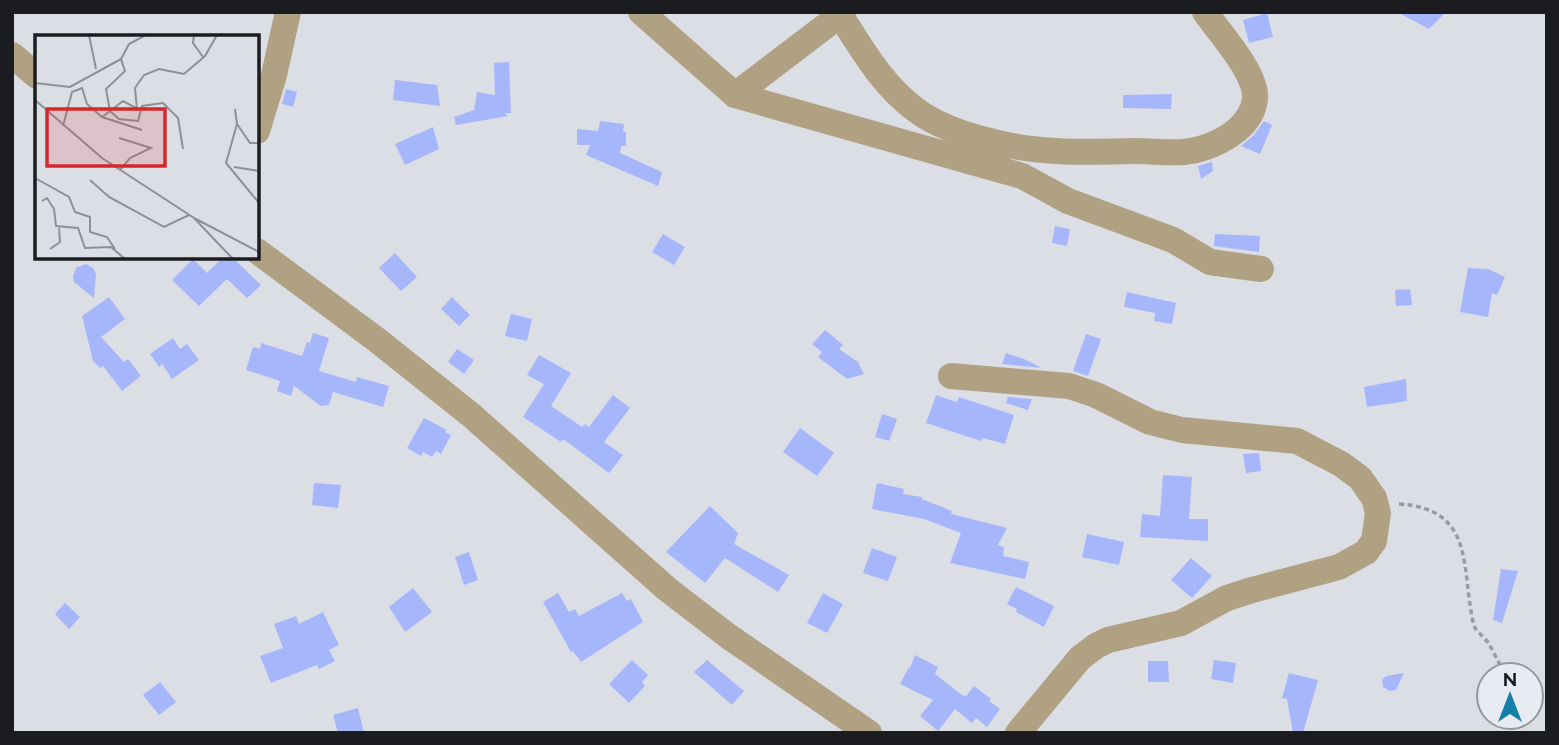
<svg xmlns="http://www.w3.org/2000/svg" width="1559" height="745" viewBox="0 0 1559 745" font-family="Raleway,sans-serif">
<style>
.building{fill:#a6b6fb}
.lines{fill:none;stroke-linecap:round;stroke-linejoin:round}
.path{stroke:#999ba0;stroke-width:3.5;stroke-dasharray:5 3.5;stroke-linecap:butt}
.minor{stroke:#b0a183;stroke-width:26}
.inset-road{fill:none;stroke:#8f9096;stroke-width:2}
.view{fill:#d62828;fill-opacity:0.15;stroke:#d62828;stroke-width:3.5}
.inset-edge{fill:none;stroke:#1b1c1f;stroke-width:3.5}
</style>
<rect width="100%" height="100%" fill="#dcdee5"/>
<!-- building -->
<path class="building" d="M1397,12h49l-17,17z
M1267,13l6,24 -24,6 -6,-23z
M509,62l2,51h-6l3,3 -52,9 -2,-8 20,-7 3,-18 18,3 -1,-32z
M395,80l42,5 3,21 -47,-6z
M286,89l11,3 -4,15 -11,-3z
M1172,94l-1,15 -48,-1v-13z
M600,121l24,3 -1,8h3v14h-5l-1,7 42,19 -4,14 -72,-31 4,-10h-13v-16l21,2z
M1264,121l8,4 -12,29 -19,-8 13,-11z
M433,127l6,22 -34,16 -10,-21z
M1212,162l1,9 -12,8 -3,-13z
M1055,226l15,3 -3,17 -15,-3z
M663,234l22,13 -11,18 -22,-13z
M1215,234l45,2 -1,16 -45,-6z
M395,253l22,24 -16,14 -22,-23z
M223,257h9l29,28 -14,13 -20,-19 -28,27 -27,-26 21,-21 14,14z
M86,264l7,4 3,6 -2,24 -20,-16 -1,-6 3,-8z
M1468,268l20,1 17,8 -8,18 -5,-2 -4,24 -28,-5z
M1410,289l2,16 -16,1 -1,-16z
M1127,292l49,11 -4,21 -18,-3 1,-8 -31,-6z
M109,297l16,22 -24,18 23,25 4,-3 13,17 -19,15 -19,-25 -3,2 -7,-7 -11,-45z
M452,297l18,18 -11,11 -18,-17z
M511,314l21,5 -5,22 -22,-5z
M825,330l18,15 -4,4 19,13 6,12 -17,5 -29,-22 4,-5 -10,-8z
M313,333l16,5 -10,33 37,11 1,-5 32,9 -6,21 -50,-15 -4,13 -8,1 -27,-20 -3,10 -14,-5 3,-10 -34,-11 7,-23 7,2 1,-6 41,13 5,-14 3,1z
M1086,334l15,5 -13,37 -15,-5z
M173,338l7,11 7,-5 12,16 -27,19 -10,-15 -3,3 -9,-13z
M457,349l17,11 -10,14 -16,-12z
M1006,353l18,6 18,9 -40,-4z
M539,355l32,18 -20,33 31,21 3,-3 4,3 24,-32 17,13 -26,34 19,13 -14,18 -46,-34 -2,3 -38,-25 21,-33 -17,-9z
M1406,379l1,22 -40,6 -3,-20z
M936,395l21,7 2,-5 55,18 -9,29 -22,-6 -2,3 -55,-18z
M1008,397l24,2 -4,11 -22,-7z
M882,414l15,5 -8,22 -14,-4z
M424,418l23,12 -2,2 6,3 -10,19 -5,-3 -4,6 -9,-5 -2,4 -14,-8z
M800,428l34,25 -17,23 -34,-24z
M1259,453l2,18 -15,2 -3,-19z
M1163,475l29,2 -3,42h19v22l-68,-4 2,-23 18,2z
M314,483l27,2 -3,23 -26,-3z
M877,483l27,6 -1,5 19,3v2l30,12 -1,3 56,14 -9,17 6,2 -1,9 26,6 -4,17 -75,-16 11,-30 -37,-14 -52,-10z
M710,506l28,27 -4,11 55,31 -11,17 -53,-34 -20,25 -39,-31z
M1087,534l37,8 -5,23 -37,-8z
M872,548l25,9 -9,24 -25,-8z
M469,552l9,28 -14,5 -9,-28z
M1191,558l21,18 -20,22 -21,-18z
M1501,569l17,2 -16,52 -9,-3z
M1016,587l38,19 -10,21 -28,-15 1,-3 -10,-5z
M413,588l19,24 -27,20 -16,-25z
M558,593l11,19 6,-3 4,7 43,-23 5,8 4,-2 12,23 -62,40 -8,-11 -2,1 -28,-50z
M823,593l20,11 -16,29 -20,-10z
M65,603l15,14 -11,12 -14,-15z
M323,612l16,33 -10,5 6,11 -16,8 -2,-4 -46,18 -11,-27 23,-8 -9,-24 22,-8 3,8z
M915,655l23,12 -3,7 27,21 4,1 8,-10 17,13 -2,2 11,8 -13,18 -11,-9 -4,5 -17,-14 -17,22 -18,-15 13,-16 -33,-16 9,-17 1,1z
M632,660l16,15 -6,7 3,4 -16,17 -20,-19z
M707,660l37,31 -12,14 -38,-33z
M1214,660l22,3 -3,20 -22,-4z
M1148,661h20l1,21h-21z
M1289,673l29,7 -15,53h-10l-6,-34 -5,-1z
M1404,673l-8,17 -6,1 -7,-4 -1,-7 4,-4z
M160,682l16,20 -17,13 -16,-20z
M358,708l6,25h-26l-5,-18z"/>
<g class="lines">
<!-- path -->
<path class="path" d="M1399,504c76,5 62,62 74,118 1,9 11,14 16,22 5,9 10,19 15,29"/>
<!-- minor -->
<path class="minor" d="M641,12l94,83 287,81 46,25 105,39 37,22 51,7
M843,12l-3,3c22,34 42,70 76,95 21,16 52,26 78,32 47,12 94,10 142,9 21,0 44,4 64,-2 24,-7 53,-24 55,-51 2,-24 -36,-66 -50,-86
M12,55l25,21
M735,95l105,-80 -1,-3
M257,131l17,-56 14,-63
M257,251l120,89 94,75 196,174 61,47 141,97
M951,376l118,10 27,9 54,27 32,8 115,11 44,23 19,14 14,20 4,15 -4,28 -8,11 -27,15 -87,23 -25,8 -46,25 -73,17 -12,6 -16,12 -62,75"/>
</g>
<!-- overview -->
<g transform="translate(35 35)">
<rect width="224" height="224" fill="#dcdee5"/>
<path class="inset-road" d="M54,0l7,34M159,0l-1,8 10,14M86,24l8,-15 17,-9M0,48l35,4 51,-28 4,12 -19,18 4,22 -8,6M0,65l67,58 92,60 39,41M101,73l-13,-7 -13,10 9,8 19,2 4,-15 21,-3 15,15 5,31M200,74l2,15 -11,39 33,40M102,75l-2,-22 9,-13 15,-6 25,5 21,-18 12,-21M202,89l13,19h9M28,91l9,-34 10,-4 5,16 15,13 40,13M84,103l32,10 -21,10 -10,12M199,132l25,4M0,143l34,19 6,15 15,5v15l17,5 8,12M55,145l19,17 55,30 25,-12M7,166l5,-3 7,11 2,17 22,2 7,20 26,-1 14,12M159,183l65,34M15,214l10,-7 -1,-14"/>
<path class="view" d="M12,74h118v57h-118z"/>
<rect width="224" height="224" class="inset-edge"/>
</g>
<!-- border -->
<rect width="1559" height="745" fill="none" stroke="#1b1c1f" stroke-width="28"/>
<!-- north arrow -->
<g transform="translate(1510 696)"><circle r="33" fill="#e9ebf3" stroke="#97989e" stroke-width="2"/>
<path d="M0-5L12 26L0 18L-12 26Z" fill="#1380a8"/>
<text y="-10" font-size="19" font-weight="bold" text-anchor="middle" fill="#1b1c1f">N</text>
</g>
</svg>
